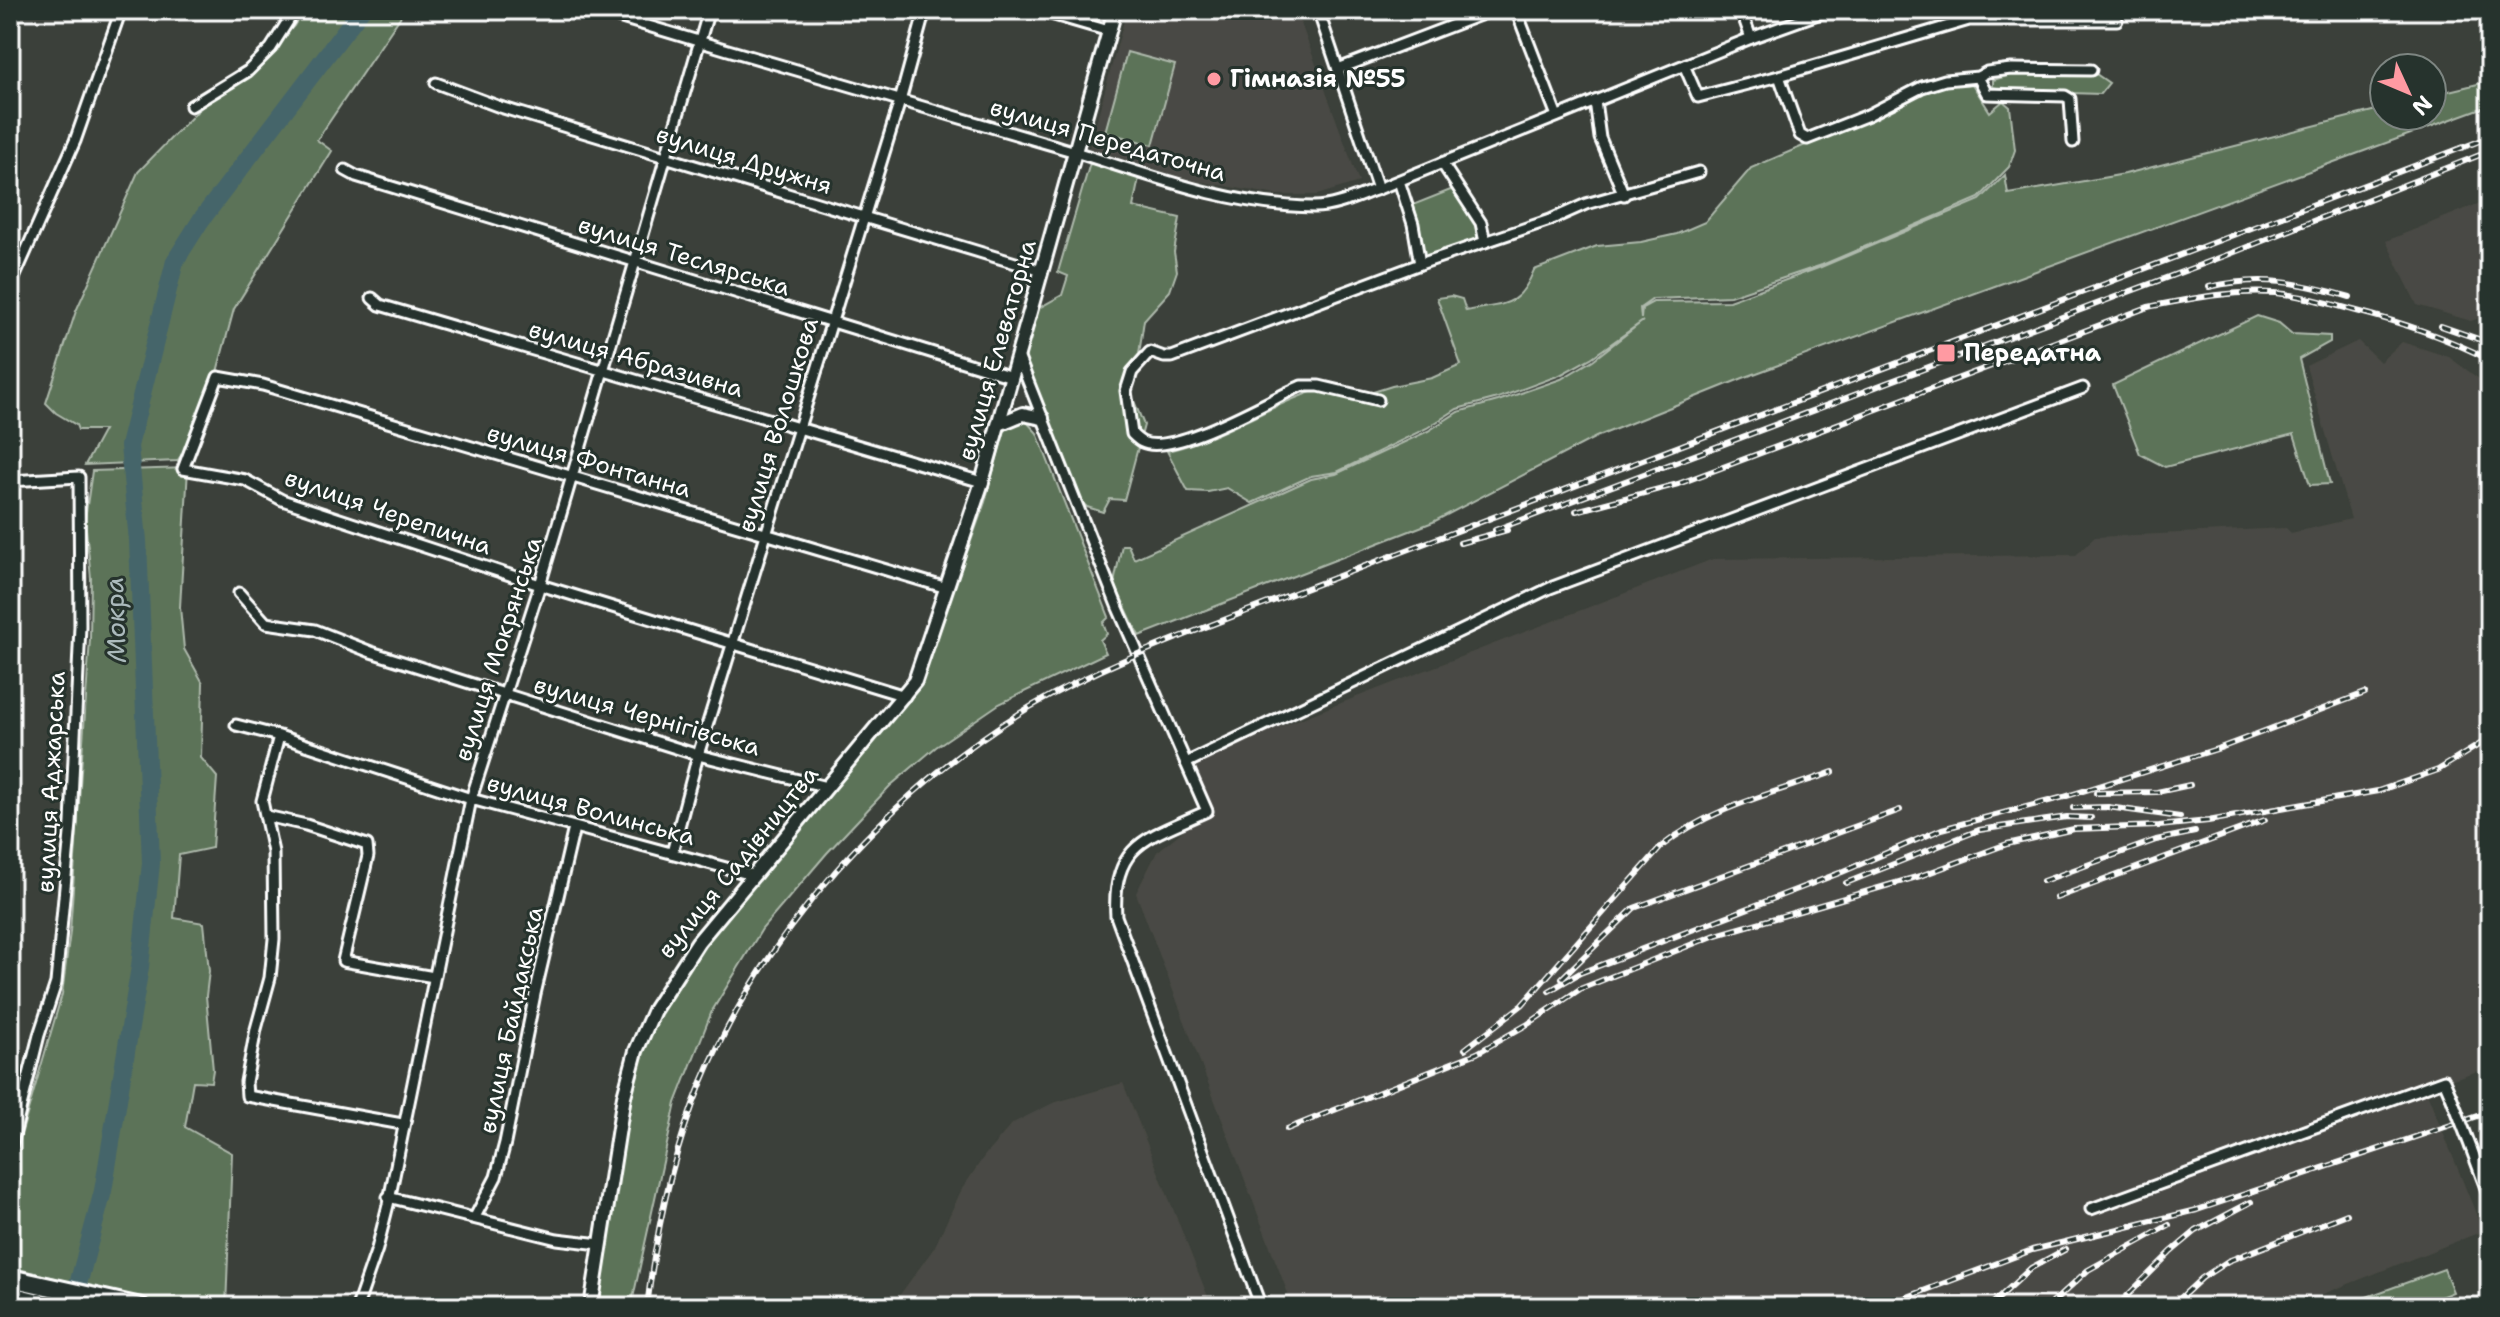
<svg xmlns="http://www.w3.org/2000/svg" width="2500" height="1317" font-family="'Shantell Sans',sans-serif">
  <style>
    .built { fill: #4a4a44 }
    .green { fill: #5c7358; stroke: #aeb9ac; stroke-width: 2 }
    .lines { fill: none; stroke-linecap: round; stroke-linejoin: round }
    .river { stroke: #45656b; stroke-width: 18 }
    .street-casing { stroke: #fff; stroke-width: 15 }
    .secondary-casing { stroke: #fff; stroke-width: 18 }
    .highway-casing { stroke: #fff; stroke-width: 22 }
    .street { stroke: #26332d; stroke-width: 9 }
    .secondary { stroke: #26332d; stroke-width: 12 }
    .highway { stroke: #26332d; stroke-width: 16 }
    .rail-casing { stroke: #fff; stroke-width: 6 }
    .rail { stroke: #26332d; stroke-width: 3; stroke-dasharray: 9; stroke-linecap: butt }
    .street-bridge-casing { stroke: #fff; stroke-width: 15; stroke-linecap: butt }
    .street-bridge { stroke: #26332d; stroke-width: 9 }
    .poi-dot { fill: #ff9aa2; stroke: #26332d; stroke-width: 3 }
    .labels { text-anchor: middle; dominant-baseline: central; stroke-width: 6; stroke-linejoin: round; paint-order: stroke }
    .poi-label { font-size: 24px; font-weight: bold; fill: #fff; stroke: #26332d; text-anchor: start }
    .street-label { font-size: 24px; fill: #fff; stroke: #26332d }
    .water-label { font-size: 26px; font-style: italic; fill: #abbabc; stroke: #26332d }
  </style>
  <rect width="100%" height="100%" fill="#3b403a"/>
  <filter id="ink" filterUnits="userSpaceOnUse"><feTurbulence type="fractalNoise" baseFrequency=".0125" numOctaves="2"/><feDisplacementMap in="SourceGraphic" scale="16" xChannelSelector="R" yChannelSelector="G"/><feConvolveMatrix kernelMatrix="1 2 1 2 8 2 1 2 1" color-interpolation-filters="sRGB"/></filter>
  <g filter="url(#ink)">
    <g class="built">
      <polygon points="1127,10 1296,10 1359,182 1317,195 1277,195 1190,180 1089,148"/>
      <polygon points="2490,199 2490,314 2471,321 2417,305 2386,241"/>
      <polygon points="2358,341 2380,362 2402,342 2449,357 2490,387 2490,1067 2425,1088 2483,1231 2290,1307 1293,1307 1136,893 1157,852 1207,811 1186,763 1713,559 2076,555 2095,537 2286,528 2291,533 2351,519 2306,366"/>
      <polygon points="1123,1083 1212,1307 891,1307 934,1248 962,1189 985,1155 1013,1123 1053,1103"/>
    </g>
    <g class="green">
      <polygon points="303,10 405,10 317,140 332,151 234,309 210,398 191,442 177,461 85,465 104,430 78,430 76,425 56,413 46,403 76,311 138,172 222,86 263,58 294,26"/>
      <polygon points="1127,52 1175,65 1153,145 1105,132"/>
      <polygon points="2014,74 2096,74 2109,83 2100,94 2008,91 1993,87 1993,80"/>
      <path d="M2490 81V105L1743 378 1596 437 1433 522 1139 636 1114 583 1122 545H1128L1134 559 1311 479 1336 474 1428 431 1458 412 1498 401 1561 379 1593 360 1643 321 1591 358 1560 375 1498 398 1457 409 1427 428 1337 472 1311 476 1252 503 1227 488 1208 492 1188 491 1167 451C1227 437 1276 400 1336 384L1348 391 1367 394 1392 386 1432 378 1461 365 1437 298 1451 296 1462 299 1466 311C1502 303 1518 310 1534 270L1597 246 1641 242 1677 234 1705 222 1751 168 1886 111 1919 93 1957 83 1972 84 1990 112 2003 101 2010 107 2015 150 2009 167 1979 198 1822 265 1730 296 1653 299 1640 308 1641 319 1642 308 1653 302 1729 301 1821 267 1980 200 2005 175 2008 194 2125 174 2384 108V116H2432V95Z"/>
      <polygon points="1090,163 1139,178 1133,207 1180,218 1174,252 1177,271 1170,291 1144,320 1139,354 1132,363 1124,387 1134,401 1144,425 1124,500 1110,499 1103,512 1087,507 1077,498 1023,358 1039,308 1062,295 1068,276 1058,272"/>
      <polygon points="1453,189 1478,229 1480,239 1429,259 1423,257 1410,206"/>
      <polygon points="2257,316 2279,323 2292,334 2330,336 2330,342 2299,359 2330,484 2310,485 2294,434 2165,467 2140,454 2113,385"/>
      <polygon points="1026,421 1037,433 1109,617 1103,623 1107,634 1100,640 1106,653 999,704 936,747 890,786 827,853 762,929 712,1011 676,1103 631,1307 597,1307 633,1082 659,1012 708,936 925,669 985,502 1004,432 1011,424"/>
      <polygon points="188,468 180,607 184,649 203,683 201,758 217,777 212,848 179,855 174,918 204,923 209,971 206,996 213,1070 211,1082 193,1081 185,1127 232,1153 226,1307 174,1307 10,1267 10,1173 62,994 70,932 90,639 91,578 85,519 92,471"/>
      <polygon points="2444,1269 2453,1292 2416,1307 2339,1307"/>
    </g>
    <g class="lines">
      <polyline class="river" points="72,1307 103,1191 140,967 151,863 138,541 129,446 175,261 201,220 361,10"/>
      <defs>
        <g id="street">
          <path d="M595 10C746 56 898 100 1049 144 1137 170 1222 206 1314 207 1336 207 1358 196 1378 189L1751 38 1829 10"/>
          <polyline points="1037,10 1109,31"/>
          <polyline points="1318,10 1378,189"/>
          <polyline points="1516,10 1557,116"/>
          <polyline points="1741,10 1751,38"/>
          <polyline points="1684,65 1698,97 1779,76 1969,20 2117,20"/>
          <polyline points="1338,69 1493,10"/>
          <polyline points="1779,76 1800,135 1807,139 1868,115 1922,87 1945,80 1978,77 1987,72 2011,69 2091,70"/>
          <polyline points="1978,77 1987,94 2065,96 2070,99 2073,142"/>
          <polyline points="436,83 500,107 1042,271"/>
          <polyline points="1595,101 1600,138 1624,195"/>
          <polyline points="191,106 248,71 271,48 295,10"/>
          <polyline points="1442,163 1481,223 1485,242"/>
          <polyline points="345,170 356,176 1012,377"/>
          <polyline points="1399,181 1413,224 1420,264"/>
          <polyline points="10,287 75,141 121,10"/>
          <polyline points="372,298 380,305 982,482"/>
          <path d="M1018 356 1118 608 1207 811C1151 837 1111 842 1116 916L1261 1307"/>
          <path d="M1378 400 1319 386H1301C1269 400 1173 457 1142 442 1138 440 1135 437 1132 434L1126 391 1132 372 1150 352 1164 357H1172L1420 264 1550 220 1586 204 1699 172"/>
          <polyline points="10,481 79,477 80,626 71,823 56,983 39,1035 10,1151"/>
          <polyline points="239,593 266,623 315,630 371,652 698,755 827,787"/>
          <polyline points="905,696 540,585 282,500 245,480 183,469 218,377 263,385 947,588"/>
          <polyline points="236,725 279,736 471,799 752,875"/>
          <polyline points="279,736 262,801 273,852 274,939 270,978 256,1029 246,1082 247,1096 402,1124"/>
          <polyline points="1186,763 1550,588 2083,388"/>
          <polyline points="266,816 306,825 367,845 368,856 343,961 434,977"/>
          <polyline points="672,853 698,755 900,101 925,10"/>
          <polyline points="2471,1148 2490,1199"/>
          <polyline points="388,1197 557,1239 600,1244"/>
          <polyline points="2091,1209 2444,1080 2451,1096"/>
          <polyline points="475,1217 496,1177 505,1143 535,994 574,828"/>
          <polyline points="357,1307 377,1249 388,1205 471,799 540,585 709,10"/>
        </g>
        <g id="secondary">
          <polyline points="999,424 1023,414 1042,418"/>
          <polyline points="591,1307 624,1096 636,1051 654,1010 698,942 915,681 982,482 1115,10"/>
        </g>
        <g id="highway">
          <polyline points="10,1278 141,1307"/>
          <polyline points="10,1295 59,1307"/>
        </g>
      </defs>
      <use href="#street" class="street-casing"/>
      <use href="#secondary" class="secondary-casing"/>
      <use href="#highway" class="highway-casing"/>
      <use href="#street" class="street"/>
      <use href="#secondary" class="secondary"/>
      <use href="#highway" class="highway"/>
      <defs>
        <g id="rail">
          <path d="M2209 287C2261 275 2299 282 2350 297"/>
          <polyline points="2441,326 2490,343"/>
          <path d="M1576 511 1678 484 2148 307C2189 299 2233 290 2275 293 2301 295 2328 303 2353 310 2403 323 2443 336 2490 360"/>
          <polyline points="1495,530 2227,255 2490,151"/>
          <polyline points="1460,543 1507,530"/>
          <polyline points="2096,793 2157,792 2190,785"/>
          <polyline points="2073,808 2108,807 2180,817"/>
          <polyline points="2043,881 2156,840 2195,832"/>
          <polyline points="1846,883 1979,830 2067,817 2091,818"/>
          <polyline points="2056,898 2265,820"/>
          <polyline points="1562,978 1634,908 1900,810"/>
          <polyline points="1549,991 1580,973 1842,872 1942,829 2064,797 2220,748 2365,693"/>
          <path d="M1465 1049 1522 1005 1662 846C1711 807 1775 793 1833 772"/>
          <polyline points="1287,1129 1477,1053 1528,1024 1580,989 1713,936 1920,876 2007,844 2074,829 2159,826 2208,821 2378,791 2438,770 2490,738"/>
          <path d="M647 1307C656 1232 672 1154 701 1084 765 931 888 793 1030 707 1105 663 1188 634 1268 603L2490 137"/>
          <polyline points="1881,1307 2032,1250 2197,1210 2490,1112"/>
          <polyline points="1989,1307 2031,1268 2066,1249"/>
          <polyline points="2048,1307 2088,1270 2169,1225"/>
          <polyline points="2116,1307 2171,1252 2196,1231 2251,1202"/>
          <polyline points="2171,1307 2202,1278 2228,1261 2347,1214"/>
        </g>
      </defs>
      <use href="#rail" class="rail-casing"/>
      <use href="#rail" class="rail"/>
      <defs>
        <polyline id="street-bridge" points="2451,1096 2471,1148"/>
      </defs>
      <use href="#street-bridge" class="street-bridge-casing"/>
      <use href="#street-bridge" class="street-bridge"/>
    </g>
  </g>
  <g class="poi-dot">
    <circle cx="1214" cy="79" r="8"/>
    <rect x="1936" y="343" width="20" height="20" rx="4"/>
  </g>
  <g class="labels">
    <g class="poi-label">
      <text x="1230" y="79">Гімназія №55</text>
      <text x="1964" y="353">Передатна</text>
    </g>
    <g class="street-label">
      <text transform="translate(1108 140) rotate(16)">вулиця Передаточна</text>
      <text transform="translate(744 160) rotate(17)">вулиця Дружня</text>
      <text transform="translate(684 256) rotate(17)">вулиця Теслярська</text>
      <text transform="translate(997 350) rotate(-74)">вулиця Елеваторна</text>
      <text transform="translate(636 359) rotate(16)">вулиця Абразивна</text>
      <text transform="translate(778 425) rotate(-73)">вулиця Волошкова</text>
      <text transform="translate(589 461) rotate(16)">вулиця Фонтанна</text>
      <text transform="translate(388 512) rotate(19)">вулиця Черепична</text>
      <text transform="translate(498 649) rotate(-72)">вулиця Мокрянська</text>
      <text transform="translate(647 716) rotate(16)">вулиця Чернігівська</text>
      <text transform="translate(51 782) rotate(-87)">вулиця Аджарська</text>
      <text transform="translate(591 810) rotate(15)">вулиця Волинська</text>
      <text transform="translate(738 862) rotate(-51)">вулиця Садівництва</text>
      <text transform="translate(511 1020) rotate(-78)">вулиця Байдакська</text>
    </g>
    <g class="water-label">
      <text transform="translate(115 620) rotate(-92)">Мокра</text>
    </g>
  </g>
  <rect width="2500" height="1317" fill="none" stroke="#26332d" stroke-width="40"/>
  <rect x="20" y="20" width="2460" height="1277" fill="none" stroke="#fff" stroke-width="3" filter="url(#ink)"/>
  <g transform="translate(2408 92) rotate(134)"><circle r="38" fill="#26332d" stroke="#7d8581" stroke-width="2"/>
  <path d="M0-6L14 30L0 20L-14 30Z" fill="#ff9aa2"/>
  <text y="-12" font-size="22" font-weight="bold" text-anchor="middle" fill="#ffffff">N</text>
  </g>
</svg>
